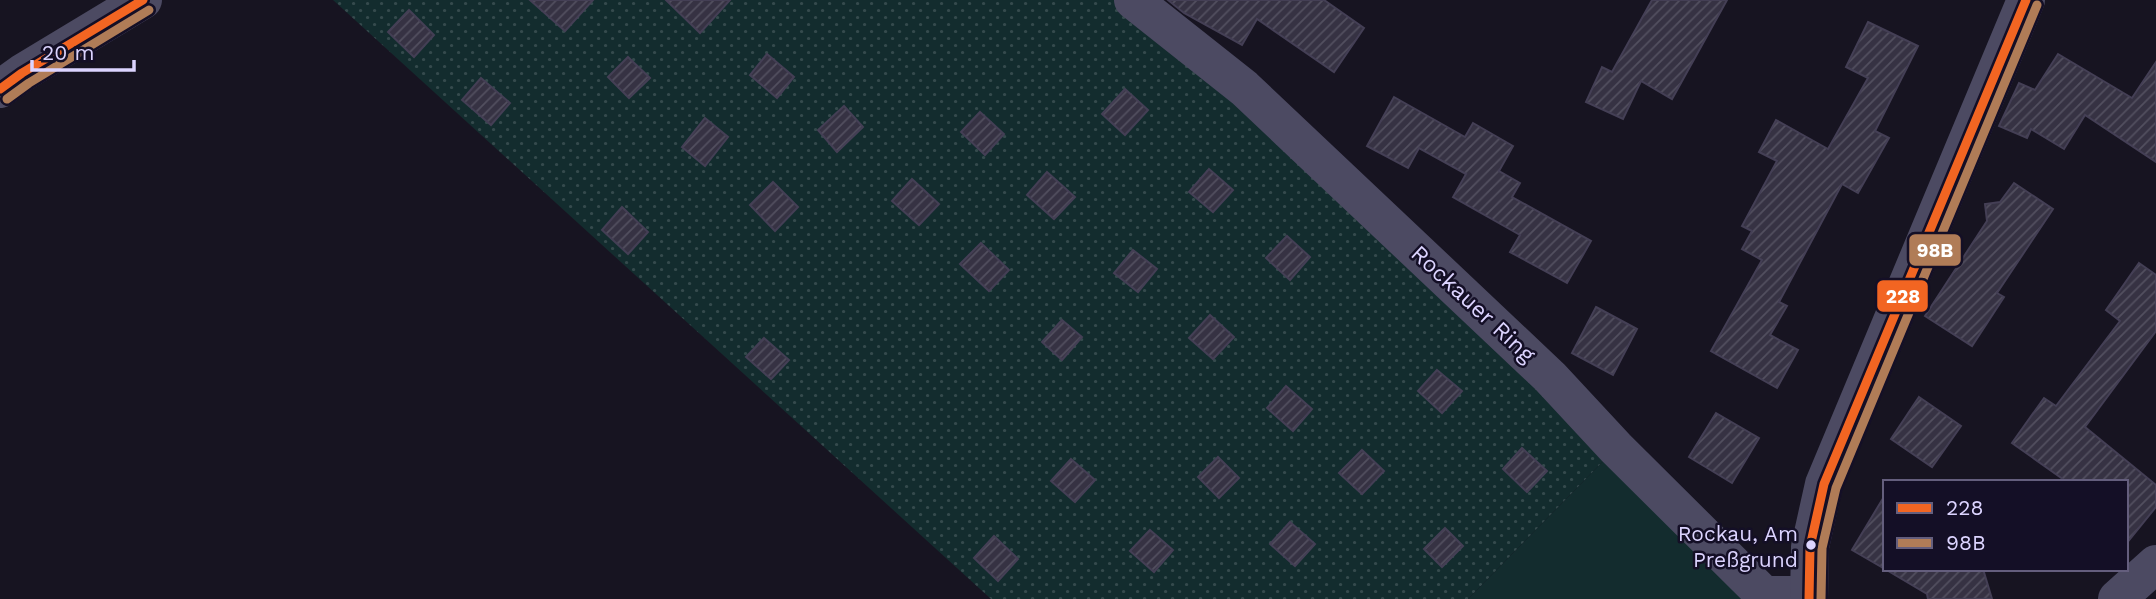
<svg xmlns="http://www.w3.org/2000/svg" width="2156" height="599" font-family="'Work Sans',sans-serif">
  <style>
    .grass { fill: #132c2e }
    .garden { fill: url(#garden-dots) }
    .building { fill: url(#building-hatch); stroke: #443f55; stroke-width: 2 }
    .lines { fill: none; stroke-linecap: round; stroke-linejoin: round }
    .minor { stroke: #4c4a62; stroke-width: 38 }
    .bus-1-casing { stroke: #140f26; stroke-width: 14 }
    .bus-2-casing { stroke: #140f26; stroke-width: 14 }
    .bus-1 { stroke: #f26522; stroke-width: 9 }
    .bus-2 { stroke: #b07c57; stroke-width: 9 }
    .bus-dot { fill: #dcd4ff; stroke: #140f26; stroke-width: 2.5 }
    .labels { text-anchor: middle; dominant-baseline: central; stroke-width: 5; stroke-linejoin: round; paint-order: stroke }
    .bus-label { font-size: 21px; fill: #dcd4ff; stroke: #140f26; text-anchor: end }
    .street-label { font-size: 23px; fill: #dcd4ff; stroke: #140f26 }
    .line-badge { stroke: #140f26; stroke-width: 2.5 }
    .badge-label { font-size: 19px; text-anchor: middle; font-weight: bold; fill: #fff }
  </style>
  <defs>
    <pattern id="garden-dots" width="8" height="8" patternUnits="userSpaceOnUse" patternTransform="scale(1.75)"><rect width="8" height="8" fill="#132c2e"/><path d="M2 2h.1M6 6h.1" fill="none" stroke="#354a4d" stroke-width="1.8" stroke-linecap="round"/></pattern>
    <pattern id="building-hatch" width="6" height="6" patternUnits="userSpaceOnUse" patternTransform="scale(1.75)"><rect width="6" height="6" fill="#363243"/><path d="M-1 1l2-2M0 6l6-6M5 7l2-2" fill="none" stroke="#524f5f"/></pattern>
  </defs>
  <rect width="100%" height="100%" fill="#171421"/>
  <polygon class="grass" points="1616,448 1745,599 1468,599"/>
  <polygon class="garden" points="333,0 1132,0 1616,448 1468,599 991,599"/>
  <g class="building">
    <polygon points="530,0 593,0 565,31"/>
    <polygon points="666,0 730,0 700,33"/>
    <polygon points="1168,0 1324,0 1364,28 1334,72 1257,19 1242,45 1184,13"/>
    <polygon points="1652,0 1727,0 1672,99 1641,81 1623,119 1586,102 1602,67 1612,72"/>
    <polygon points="409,10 434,35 414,57 388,32"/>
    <polygon points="1868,22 1918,46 1875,131 1889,138 1858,193 1842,184 1779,302 1787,306 1770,335 1798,350 1777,388 1711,351 1762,260 1742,249 1752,231 1742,226 1777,161 1759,152 1776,120 1828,149 1868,78 1846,67"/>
    <polygon points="767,54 794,77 777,98 750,75"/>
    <polygon points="2058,54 2132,98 2156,62 2156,162 2085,115 2064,149 2031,129 2027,138 1999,126 2019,83 2035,90"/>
    <polygon points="628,57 650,78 629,98 608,77"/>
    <polygon points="481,78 510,103 491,125 462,100"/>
    <polygon points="1125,89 1148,110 1125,135 1102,114"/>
    <polygon points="1394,97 1465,137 1473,123 1513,146 1499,171 1520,183 1512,197 1591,241 1567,283 1510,252 1520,235 1453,197 1466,174 1419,148 1408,168 1367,146"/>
    <polygon points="844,106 863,127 837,152 818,130"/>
    <polygon points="980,112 1004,134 985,155 961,132"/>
    <polygon points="705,118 728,137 705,166 682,147"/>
    <polygon points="1209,169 1233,190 1213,212 1189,192"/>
    <polygon points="1047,172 1075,197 1054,219 1027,195"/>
    <polygon points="912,179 939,204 919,225 892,201"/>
    <polygon points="773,182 798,207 775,231 750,205"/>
    <polygon points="2014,183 2053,209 1997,293 2004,297 1972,346 1925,316 1987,221 1985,204 2000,202"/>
    <polygon points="622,207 648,232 628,254 602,230"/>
    <polygon points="1287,236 1310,257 1290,280 1266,258"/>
    <polygon points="981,243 1009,270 989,291 960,264"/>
    <polygon points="1133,250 1157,269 1138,292 1114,273"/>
    <polygon points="2139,263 2156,275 2156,331 2085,427 2156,485 2156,507 2126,544 2126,482 2067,482 2012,443 2044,398 2056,406 2120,321 2106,310"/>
    <polygon points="1596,307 1637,329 1613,375 1572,353"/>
    <polygon points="1210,315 1234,337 1213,359 1189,338"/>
    <polygon points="1062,320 1082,337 1062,360 1042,342"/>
    <polygon points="764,338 789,360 771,379 746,357"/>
    <polygon points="1437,370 1462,391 1442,413 1418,391"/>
    <polygon points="1286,386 1312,409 1293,431 1267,408"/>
    <polygon points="1919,397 1961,426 1932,467 1891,439"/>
    <polygon points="1716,413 1759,438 1732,483 1689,457"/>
    <polygon points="1522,448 1547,471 1527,492 1503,469"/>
    <polygon points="1362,450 1384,471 1362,494 1339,473"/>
    <polygon points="1218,457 1239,478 1219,498 1198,477"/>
    <polygon points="1071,459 1095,480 1075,502 1051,481"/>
    <polygon points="1885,495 1885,569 1852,550"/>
    <polygon points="1290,522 1315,544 1295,566 1270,544"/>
    <polygon points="1445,528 1463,546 1442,567 1424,549"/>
    <polygon points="1150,530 1173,550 1154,572 1130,551"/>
    <polygon points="994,536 1018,559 998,581 974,558"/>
    <polygon points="1885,569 1983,569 1992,599 1928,599 1927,594"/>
  </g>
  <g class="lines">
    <g class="minor">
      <polyline points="1133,0 1244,88 1550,377 1616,448 1764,595 1809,595"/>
      <polyline points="0,89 22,73 143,0"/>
      <polyline points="1809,599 1810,547 1824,484 2026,0"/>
      <polyline points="2117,599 2156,564"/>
    </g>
    <defs>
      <g id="bus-1">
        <polyline points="0,89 22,73 143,0"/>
        <polyline points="1809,599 1810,547 1824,484 2026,0"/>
      </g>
      <g id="bus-2">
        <polyline points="7,99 29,83 149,10"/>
        <polyline points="1821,599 1822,548 1836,488 2037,5"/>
      </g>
    </defs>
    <use href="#bus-1" class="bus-1-casing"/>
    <use href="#bus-2" class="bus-2-casing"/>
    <use href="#bus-1" class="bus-1"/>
    <use href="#bus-2" class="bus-2"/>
  </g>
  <circle class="bus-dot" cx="1811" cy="545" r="6"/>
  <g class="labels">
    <g class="bus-label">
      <text x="1798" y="533">Rockau, Am<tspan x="1798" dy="26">Preßgrund</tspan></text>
    </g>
    <g class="street-label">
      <text transform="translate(1473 304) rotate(43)">Rockauer Ring</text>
    </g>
  </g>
  <g class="line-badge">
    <rect x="1908" y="233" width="54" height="34" rx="7" fill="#b07c57"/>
    <rect x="1876" y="279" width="53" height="34" rx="7" fill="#f26522"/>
  </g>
  <g class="badge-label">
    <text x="1935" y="257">98B</text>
    <text x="1903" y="303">228</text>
  </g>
  <rect x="1883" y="480" width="245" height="91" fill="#140f26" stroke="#645e7d" stroke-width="2"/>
  <rect x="1897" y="503" width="35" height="10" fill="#f26522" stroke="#645e7d" stroke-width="2"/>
  <text x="1946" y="515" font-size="21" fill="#dcd4ff">228</text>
  <rect x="1897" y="538" width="35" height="10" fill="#b07c57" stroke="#645e7d" stroke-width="2"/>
  <text x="1946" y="550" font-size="21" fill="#dcd4ff">98B</text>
  <path d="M32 60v10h102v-10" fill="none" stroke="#dcd4ff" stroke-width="3.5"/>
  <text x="42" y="60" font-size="21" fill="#dcd4ff" stroke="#140f26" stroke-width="5" paint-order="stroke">20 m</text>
</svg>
